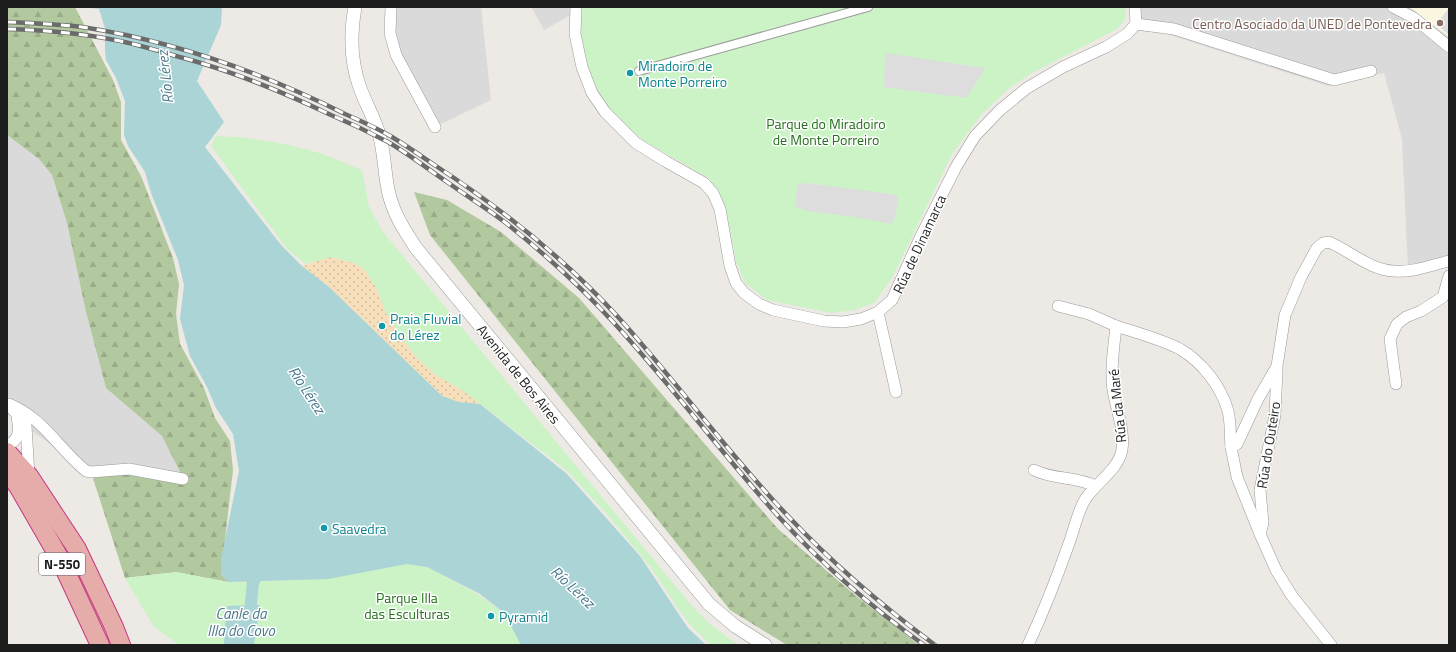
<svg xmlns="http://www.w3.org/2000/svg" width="1456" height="652" font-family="'Titillium Web',sans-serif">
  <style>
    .residential { fill: #dbdadb }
    .education { fill: #fbf6e0 }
    .forest { fill: url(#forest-firs) }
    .sand { fill: url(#sand-dots) }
    .park { fill: #cbf3c6 }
    .parking { fill: #ddd }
    .water { fill: #aad4d6 }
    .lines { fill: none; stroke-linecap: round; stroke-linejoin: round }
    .canal { stroke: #aad4d6; stroke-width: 12 }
    .pedestrian-casing { stroke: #9a9a9a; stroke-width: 10 }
    .minor-casing { stroke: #9a9a9a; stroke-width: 12 }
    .tertiary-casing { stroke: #9a9a9a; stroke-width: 14 }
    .trunk-casing { stroke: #c43882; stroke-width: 20 }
    .pedestrian { stroke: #fff; stroke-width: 8 }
    .minor { stroke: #fff; stroke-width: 11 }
    .tertiary { stroke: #fff; stroke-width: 13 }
    .trunk { stroke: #e6acaa; stroke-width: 18 }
    .rail-casing { stroke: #6b6b6b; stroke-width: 4.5 }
    .rail { stroke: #fff; stroke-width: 3; stroke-dasharray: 9; stroke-linecap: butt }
    .education-dot { fill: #8d6e63; stroke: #fff; stroke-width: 1.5 }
    .culture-dot { fill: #0f9aa8; stroke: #fff; stroke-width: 1.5 }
    .labels { text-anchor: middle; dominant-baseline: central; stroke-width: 3; stroke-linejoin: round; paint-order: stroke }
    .shield { fill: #fff; stroke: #616161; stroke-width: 1 }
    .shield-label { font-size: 13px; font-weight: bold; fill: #1d1d1d }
    .education-label { font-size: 14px; fill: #785e54; stroke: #fff; text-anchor: end }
    .culture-label { font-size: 14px; fill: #0d838f; stroke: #fff; text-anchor: start }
    .park-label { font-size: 14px; fill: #216f18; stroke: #fff }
    .street-label { font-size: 14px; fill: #1d1d1d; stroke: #fff }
    .water-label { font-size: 15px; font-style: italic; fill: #4b788c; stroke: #fff }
  </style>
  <defs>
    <pattern id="forest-firs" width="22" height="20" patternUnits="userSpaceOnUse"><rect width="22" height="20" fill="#b2c89e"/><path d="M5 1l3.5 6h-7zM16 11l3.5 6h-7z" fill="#99ab88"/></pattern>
    <pattern id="sand-dots" width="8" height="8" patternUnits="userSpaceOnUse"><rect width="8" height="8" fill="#f6dfba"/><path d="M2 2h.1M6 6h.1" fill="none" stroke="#d2bf9f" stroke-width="1.8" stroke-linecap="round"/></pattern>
  </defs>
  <rect width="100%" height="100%" fill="#ede9e4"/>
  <g class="residential">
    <polygon points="392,7 481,7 491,100 435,127 390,33"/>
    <polygon points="525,7 577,7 576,12 544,30 532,8"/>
    <polygon points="1135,7 1449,7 1449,261 1408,270 1402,139 1384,73 1328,86 1136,24"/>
    <polygon points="7,135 39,159 52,175 67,223 86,312 106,388 162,436 183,479 91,472 7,414"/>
  </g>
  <polygon class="education" points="1406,7 1449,7 1449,37 1412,9"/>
  <g class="forest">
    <polygon points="7,7 75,7 113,80 121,102 121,140 141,176 173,258 179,284 176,314 180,344 204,388 215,418 230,441 233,470 221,574 228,582 176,572 125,578 91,472 183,478 162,436 106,388 86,312 67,223 52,175 39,159 7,135"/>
    <polygon points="414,192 447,200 501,232 579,298 778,529 855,595 919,645 787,645 730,610 430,235"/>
  </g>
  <polygon class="sand" points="331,257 354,263 364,269 377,289 386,313 403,340 436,375 462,390 480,404 459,402 442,396 329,287 302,266 326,258"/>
  <g class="park">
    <polygon points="579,7 1126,7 1125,20 1117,29 1030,74 1008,89 981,115 952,154 892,278 874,303 854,310 831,313 767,300 745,283 736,261 730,228 722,198 709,178 644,141 617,117 597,92 588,69 581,38"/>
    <path d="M216 136C251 137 286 143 319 153 334 158 348 165 362 170L369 207 383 232 692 606 711 625 738 645H711L693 628 681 613 652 569 606 513 566 470 462 390 436 375 418 359 403 340 386 313 377 289 364 269 354 263 331 257 306 264 287 249 211 146Z"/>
    <polygon points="407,564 427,567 476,593 504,613 521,645 179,645 154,627 125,578 176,572 228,582 275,581 336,577"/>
  </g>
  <g class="parking">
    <polygon points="1449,8 1449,35 1436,24"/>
    <polygon points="885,53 937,61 985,68 967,98 884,87"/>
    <polygon points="806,183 898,195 896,215 892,224 855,217 807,211 795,206 798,184"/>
  </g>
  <g class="water">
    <polygon points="84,7 222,7 221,25 197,81 224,122 205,147 281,245 302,266 329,287 442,396 459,402 480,404 567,474 640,556 688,628 706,645 521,645 504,613 480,594 427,567 407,564 328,579 228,582 221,574 221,559 239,471 233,434 216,408 207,387 190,356 180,319 184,285 178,260 151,193 145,172 128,146 124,135 125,101 116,78 106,60 105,49 105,28 99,9"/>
    <polygon points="260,605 254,645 225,645 224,642 227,606"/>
  </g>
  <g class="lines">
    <polyline class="canal" points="247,645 253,582 261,569"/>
    <defs>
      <polyline id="pedestrian" points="639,71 868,7"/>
      <g id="minor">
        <polyline points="391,7 390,33 396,55 435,127"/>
        <polyline points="576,7 575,34 582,67 592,93 605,112 636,143 665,161 704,183 713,193 720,209 730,266 736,283 744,293 759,304 773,310 824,321 843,322 861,319 878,312 892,300 920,238 956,167 975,136 1000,110 1027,88 1063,67 1106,47 1127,34 1136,24 1135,7"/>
        <polyline points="1393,7 1414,18 1449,47"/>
        <polyline points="1136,24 1174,29 1334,80 1371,71"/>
        <polyline points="1058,306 1089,314 1116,326"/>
        <polyline points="878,312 896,392"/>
        <polyline points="1277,369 1275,415 1260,490 1263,523 1260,534 1276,570 1292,596 1331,645"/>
        <polyline points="1396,384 1390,339 1397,324 1406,317 1421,311 1443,297 1449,276"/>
        <path d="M9 404C42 417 59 449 86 471L91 472 129 469 183 479"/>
        <polyline points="13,410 25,422 26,426 29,476"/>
        <path d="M7 445C20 441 20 429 17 418"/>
        <path d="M1034 470C1053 480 1076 476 1095 486"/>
        <path d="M1260 534 1237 477 1231 447 1237 444 1258 399 1277 366 1285 315 1301 277 1317 248 1323 243 1329 242C1350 251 1370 270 1394 271 1412 273 1432 265 1449 261"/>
        <path d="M1028 645C1043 613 1056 580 1068 546 1074 531 1077 512 1086 498 1097 482 1118 470 1122 450 1125 430 1116 409 1113 390 1110 369 1114 347 1116 326 1137 333 1160 339 1180 349 1202 362 1221 386 1228 411 1231 422 1230 436 1231 447"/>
      </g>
      <path id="tertiary" d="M355 7C350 34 351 63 360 88 366 104 374 118 379 134 385 153 384 174 389 194 394 215 405 231 416 248L709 604 735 626 765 645"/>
      <g id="trunk">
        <polyline points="7,452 29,476 77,549 114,627 121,645"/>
        <polyline points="7,472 18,486 60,559 100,645"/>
      </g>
    </defs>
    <use href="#pedestrian" class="pedestrian-casing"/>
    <use href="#minor" class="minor-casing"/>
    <use href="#tertiary" class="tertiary-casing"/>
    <use href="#trunk" class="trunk-casing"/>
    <use href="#pedestrian" class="pedestrian"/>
    <use href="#minor" class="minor"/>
    <use href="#tertiary" class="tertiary"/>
    <use href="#trunk" class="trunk"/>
    <defs>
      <g id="rail">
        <path d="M7 22C32 23 57 24 82 27 174 41 263 73 345 114 361 121 377 128 392 137 407 146 421 156 436 166 502 209 564 258 618 317 676 381 727 452 787 515 833 564 881 605 935 645"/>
        <path d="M7 29C43 30 79 33 115 40 136 44 156 50 176 56 230 70 281 91 331 115 350 123 369 132 388 142 409 154 429 170 450 184 468 197 488 209 506 223 545 254 582 288 615 324 672 386 722 454 778 516 822 564 871 607 924 645"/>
      </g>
    </defs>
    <use href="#rail" class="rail-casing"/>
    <use href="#rail" class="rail"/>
  </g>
  <circle class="education-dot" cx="1440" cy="23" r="4"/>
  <g class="culture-dot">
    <circle cx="630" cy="73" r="4"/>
    <circle cx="382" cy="326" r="4"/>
    <circle cx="324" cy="528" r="4"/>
    <circle cx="491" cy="616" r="4"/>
  </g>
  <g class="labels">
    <rect class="shield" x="39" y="553" width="46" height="22" rx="3"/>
    <g class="shield-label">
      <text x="62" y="564">N-550</text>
    </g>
    <g class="education-label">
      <text x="1432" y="23">Centro Asociado da UNED de Pontevedra</text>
    </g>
    <g class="culture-label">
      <text x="638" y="65">Miradoiro de<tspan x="638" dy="16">Monte Porreiro</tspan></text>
      <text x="390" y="318">Praia Fluvial<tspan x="390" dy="16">do Lérez</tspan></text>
      <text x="332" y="528">Saavedra</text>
      <text x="499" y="616">Pyramid</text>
    </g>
    <g class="park-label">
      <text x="826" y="123">Parque do Miradoiro<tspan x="826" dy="16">de Monte Porreiro</tspan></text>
      <text x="407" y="597">Parque Illa<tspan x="407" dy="16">das Esculturas</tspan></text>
    </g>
    <g class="street-label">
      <text transform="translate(919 244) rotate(-65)">Rúa de Dinamarca</text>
      <text transform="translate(519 374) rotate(51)">Avenida de Bos Aires</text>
      <text transform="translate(1117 406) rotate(-96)">Rúa da Maré</text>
      <text transform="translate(1268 445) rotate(-81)">Rúa do Outeiro</text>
    </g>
    <g class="water-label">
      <text transform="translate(165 77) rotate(-96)">Río Lérez</text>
      <text transform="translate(307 390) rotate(57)">Río Lérez</text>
      <text transform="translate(573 587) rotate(43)">Río Lérez</text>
      <text x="241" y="613">Canle da<tspan x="241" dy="17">Illa do Covo</tspan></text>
    </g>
  </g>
  <rect width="1456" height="652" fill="none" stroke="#1d1d1d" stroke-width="16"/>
</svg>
